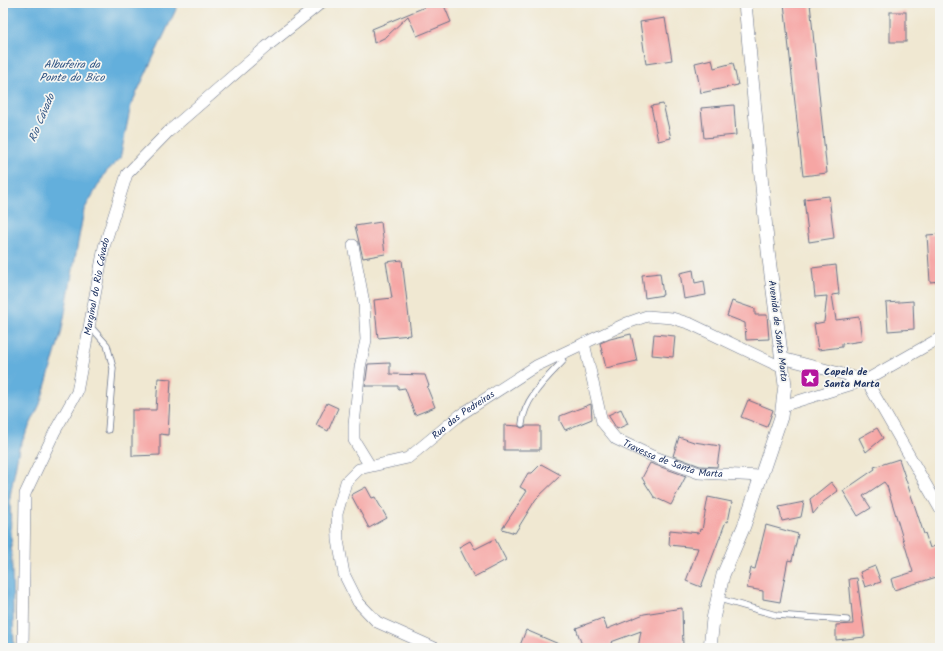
<svg xmlns="http://www.w3.org/2000/svg" width="943" height="651" font-family="Kalam,sans-serif">
  <style>
    .water { fill: #63afdc; stroke: #3f6f9d }
    .building { fill: #f6a6a4 }
    .lines { fill: none; stroke-linecap: round; stroke-linejoin: round }
    .service-casing { stroke: #667087; stroke-width: 7 }
    .minor-casing { stroke: #667087; stroke-width: 12 }
    .tertiary-casing { stroke: #667087; stroke-width: 14 }
    .service { stroke: #fff; stroke-width: 5.5 }
    .minor { stroke: #fff; stroke-width: 11 }
    .tertiary { stroke: #fff; stroke-width: 13 }
    .labels { text-anchor: middle; dominant-baseline: central; stroke-width: 3.5; stroke-linejoin: round; paint-order: stroke }
    .street-label { font-size: 10px; fill: #1b2f5e; stroke: #f6f6f2 }
    .poi-label { font-size: 10px; font-weight: bold; fill: #1b2f5e; stroke: #f6f6f2; text-anchor: start }
    .water-label { font-size: 11px; font-style: italic; fill: #315584; stroke: #f6f6f2 }
  </style>
  <rect width="100%" height="100%" fill="#f6f6f2"/>
  <filter id="ink" filterUnits="userSpaceOnUse"><feTurbulence type="fractalNoise" baseFrequency=".025" numOctaves="2"/><feDisplacementMap in="SourceGraphic" scale="8" xChannelSelector="R" yChannelSelector="G"/><feConvolveMatrix kernelMatrix="1 2 1 2 8 2 1 2 1" color-interpolation-filters="sRGB"/></filter>
  <filter id="wash" filterUnits="userSpaceOnUse"><feTurbulence type="fractalNoise" baseFrequency=".012" numOctaves="4" result="noise"/><feDisplacementMap in="SourceGraphic" scale="16" xChannelSelector="R" yChannelSelector="G"/><feGaussianBlur stdDeviation="0.9" result="paint"/><feColorMatrix in="noise" values="0 0 0 0 0 0 0 0 0 0 0 0 0 0 0 0 0 1.4 0 .05"/><feComposite in="paint" operator="in"/></filter>
  <g filter="url(#wash)">
    <rect width="100%" height="100%" fill="#f0e8d2"/>
    <polygon class="water" points="3,3 179,3 131,105 120,159 106,172 84,210 61,334 40,404 19,448 10,496 14,648 3,648"/>
    <g id="blocks">
      <g class="building">
        <polygon points="423,3 443,3 451,22 417,36 408,16 386,37 374,43 372,29 425,7"/>
        <polygon points="784,3 810,3 827,173 803,176"/>
        <rect x="890" y="12" width="16" height="30"/>
        <polygon points="665,18 672,60 646,64 640,22"/>
        <polygon points="712,59 714,68 733,63 738,85 701,93 695,63"/>
        <polygon points="663,104 671,138 658,141 651,106"/>
        <polygon points="734,105 736,135 704,138 701,108"/>
        <polygon points="829,196 834,238 809,242 804,199"/>
        <polygon points="381,222 385,254 363,258 355,226"/>
        <polygon points="940,234 940,281 930,282 927,235"/>
        <polygon points="402,260 411,335 378,338 374,300 392,298 386,262"/>
        <polygon points="836,265 839,294 832,295 836,320 859,317 862,341 842,344 842,347 818,350 814,324 824,322 827,296 815,297 812,268"/>
        <polygon points="693,270 695,283 704,281 706,295 684,299 680,273"/>
        <polygon points="660,273 663,295 645,298 642,275"/>
        <polygon points="732,301 755,309 755,315 767,315 769,339 746,340 745,323 727,316"/>
        <polygon points="913,301 914,329 888,331 886,303"/>
        <polygon points="631,334 637,361 606,368 600,343 610,339"/>
        <polygon points="654,334 675,336 673,357 652,355"/>
        <polygon points="390,363 390,374 425,375 429,386 427,387 435,407 415,415 405,388 398,389 398,386 365,386 368,364"/>
        <polygon points="158,378 171,379 168,435 160,434 160,455 132,456 132,410 156,410"/>
        <polygon points="748,400 773,410 767,427 741,417"/>
        <polygon points="327,403 338,408 328,431 316,425"/>
        <polygon points="591,404 592,419 565,430 560,421 560,416"/>
        <polygon points="621,409 628,424 617,429 608,415"/>
        <polygon points="504,425 518,426 522,428 526,426 540,426 540,450 504,450"/>
        <polygon points="877,428 883,438 866,452 859,438"/>
        <polygon points="679,437 694,442 720,446 717,467 700,466 673,456"/>
        <polygon points="899,459 924,534 925,533 930,548 940,544 940,576 894,590 891,579 913,572 887,486 884,482 863,496 871,508 858,516 843,491 875,469 874,467"/>
        <polygon points="650,463 686,476 671,505 654,497 642,478"/>
        <polygon points="541,464 561,475 536,499 515,533 502,529 527,491 520,487 528,473 532,473"/>
        <polygon points="831,482 838,491 823,502 813,514 810,499"/>
        <polygon points="366,487 372,498 375,497 387,518 369,528 351,495"/>
        <polygon points="708,497 732,502 728,522 726,521 701,587 686,581 698,548 669,545 670,530 699,533 700,529 702,530"/>
        <polygon points="804,502 801,517 782,521 779,507"/>
        <polygon points="766,525 798,534 792,561 788,560 780,602 763,599 763,591 747,588 751,568 755,569"/>
        <polygon points="495,539 506,560 474,577 459,547 470,541 475,549"/>
        <polygon points="875,566 881,582 865,587 860,572"/>
        <polygon points="857,578 865,637 836,640 836,625 853,624 849,579"/>
        <polygon points="682,608 683,648 638,648 641,631 611,642 613,648 583,648 576,628 603,618 607,629 644,614"/>
        <polygon points="526,630 568,648 519,648"/>
      </g>
    </g>
  </g>
  <g filter="url(#ink)">
    <use href="#blocks" fill-opacity="0" stroke="#667087" stroke-width="1"/>
    <g class="lines">
      <defs>
        <g id="service">
          <polyline points="90,326 107,345 113,368 108,430"/>
          <path d="M522 424C524 399 546 379 563 361L559 355"/>
          <polyline points="718,597 723,600 776,615 847,620"/>
        </g>
        <g id="minor">
          <polyline points="353,245 364,303 366,340 360,367 354,425 354,440 370,466"/>
          <polyline points="940,338 866,380 940,509"/>
          <path id="s1" d="M584 343 602 422 616 439 652 456 699 473 761 476"/>
          <polyline points="782,358 866,380 782,406"/>
          <path id="s2" d="M23 648 25 494 55 431 77 392 104 247 127 174 168 132 266 47 321 3"/>
          <path id="s3" d="M435 648 377 622 358 602 344 574 338 540 337 514 346 482 359 469 408 458 460 415 536 366 627 323 647 316 672 318 691 324 783 368"/>
        </g>
        <polyline id="tertiary" points="710,648 713,619 723,575 744,526 781,417 785,385 768,251 745,3"/>
      </defs>
      <use href="#service" class="service-casing"/>
      <use href="#minor" class="minor-casing"/>
      <use href="#tertiary" class="tertiary-casing"/>
      <use href="#service" class="service"/>
      <use href="#minor" class="minor"/>
      <use href="#tertiary" class="tertiary"/>
    </g>
  </g>
  <defs>
    <symbol id="sight-square" viewBox="-11 -11 22 22"><rect x="-9" y="-9" width="18" height="18" rx="4" fill="#b5179e" stroke="#f6f6f2"/><path d="M0-6L1.8-2.2L6-1.7L2.9 1.2L3.7 5.4L0 3.3L-3.7 5.4L-2.9 1.2L-6-1.7L-1.8-2.2Z" fill="#fff"/></symbol>
  </defs>
  <g fill-rule="evenodd">
    <use href="#sight-square" x="799" y="367" width="22" height="22"/>
  </g>
  <g class="labels">
    <g class="street-label">
      <text stroke="none"><textPath href="#s2" startOffset="376">Marginal do Rio Cávado</textPath></text>
      <text transform="translate(778 331) rotate(83)">Avenida de Santa Marta</text>
      <text stroke="none"><textPath href="#s3" startOffset="355">Rua das Pedreiras</textPath></text>
      <text stroke="none"><textPath href="#s1" startOffset="164">Travessa de Santa Marta</textPath></text>
    </g>
    <g class="poi-label">
      <text x="824" y="372">Capela de<tspan x="824" dy="12">Santa Marta</tspan></text>
    </g>
    <g class="water-label">
      <text x="72" y="65">Albufeira da<tspan x="72" dy="13">Ponte do Bico</tspan></text>
      <text transform="translate(42 118) rotate(-67)">Rio Cávado</text>
    </g>
  </g>
  <rect width="943" height="651" fill="none" stroke="#f6f6f2" stroke-width="16"/>
</svg>
